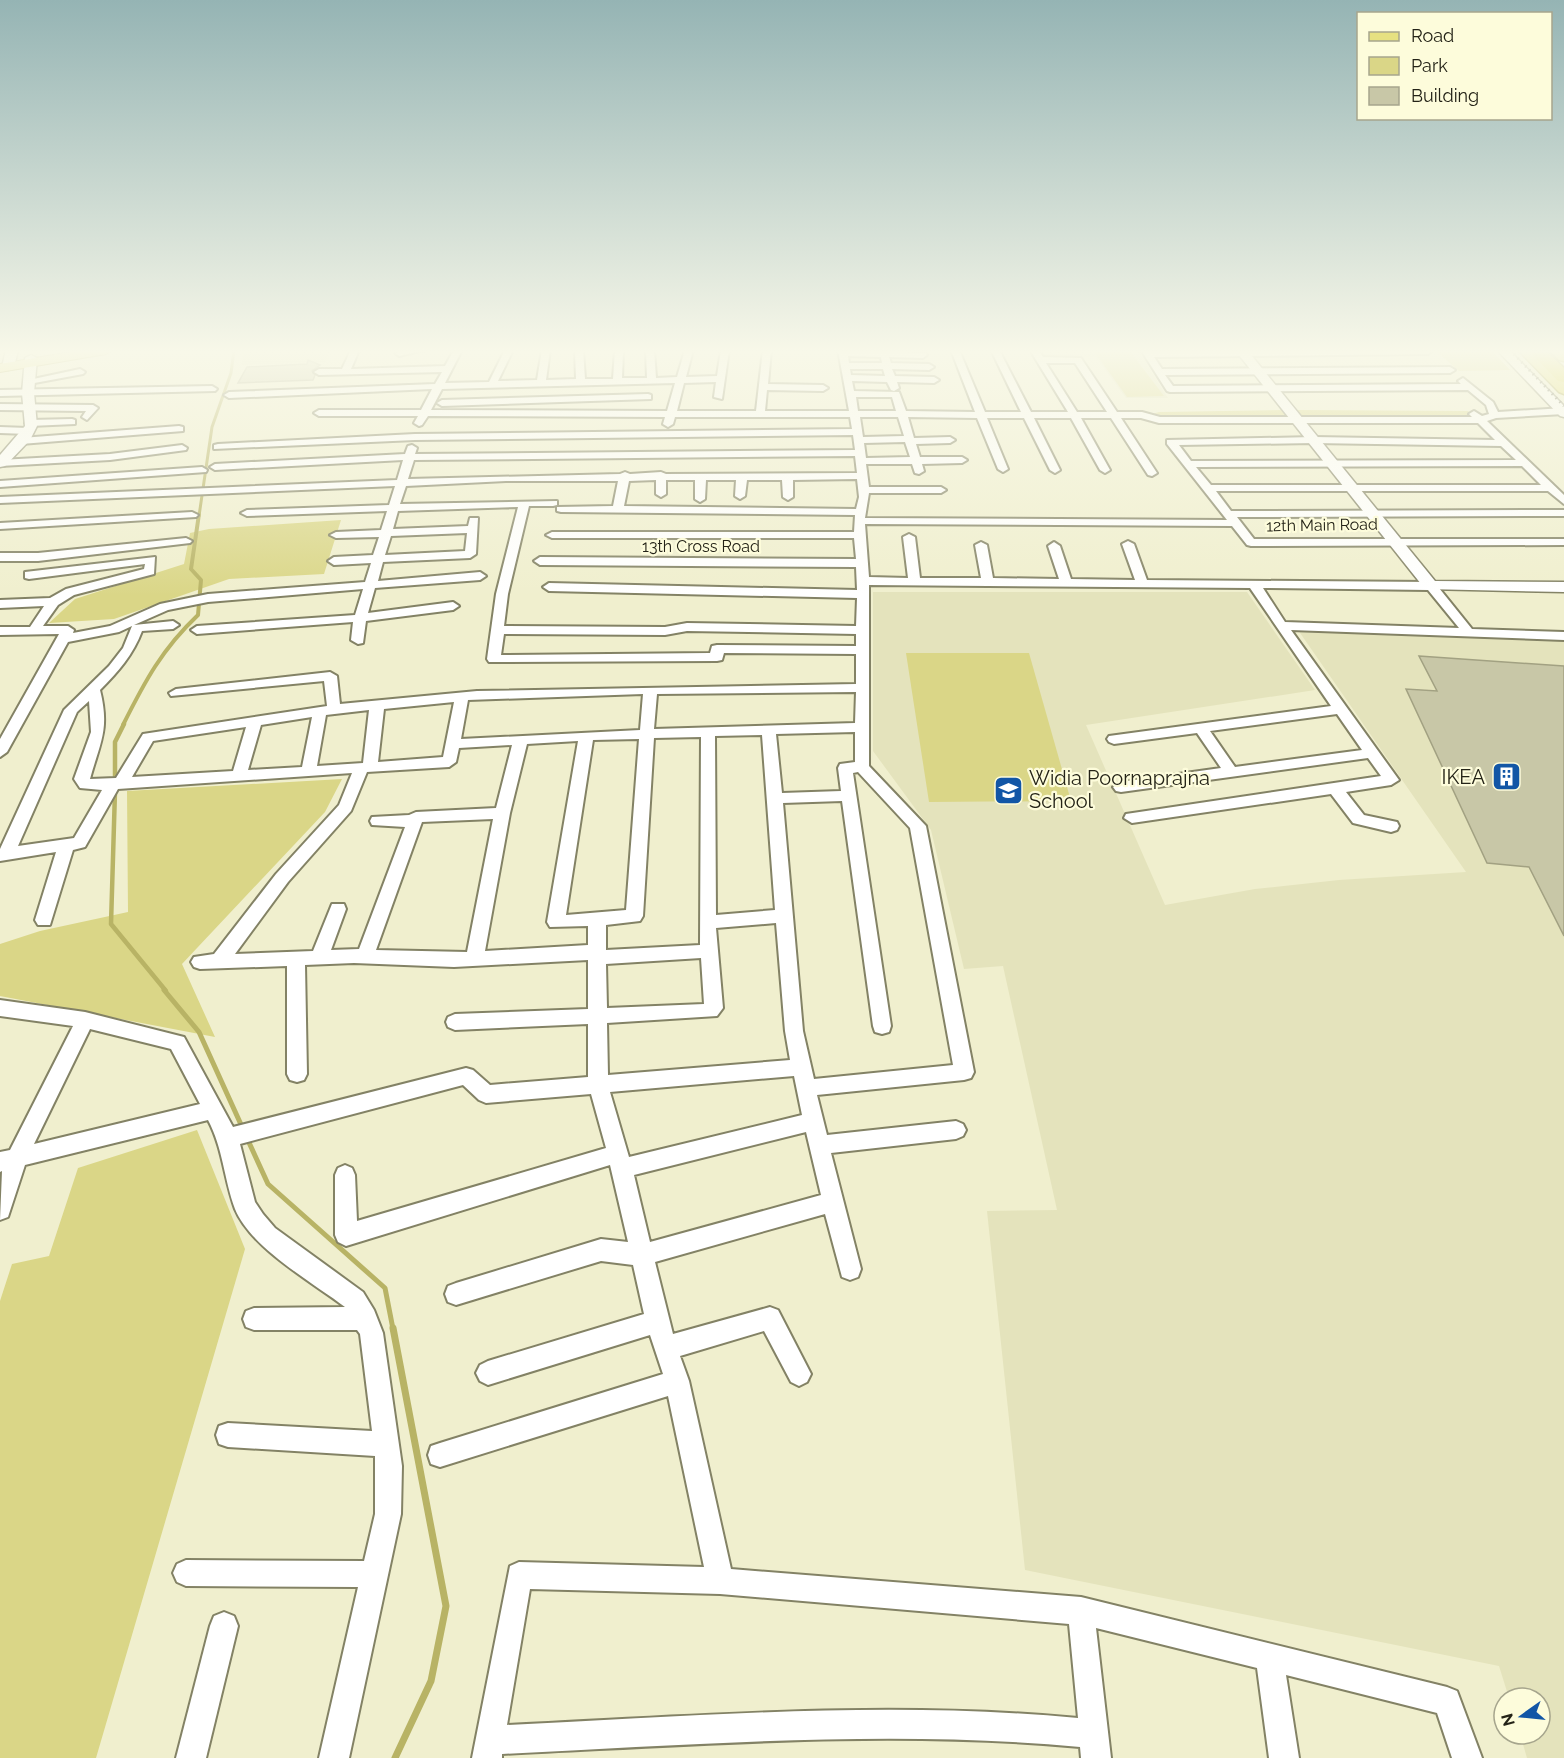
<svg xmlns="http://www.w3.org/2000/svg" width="1564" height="1758" font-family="Raleway,sans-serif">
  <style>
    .built { fill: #e4e3bc }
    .green { fill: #dad687 }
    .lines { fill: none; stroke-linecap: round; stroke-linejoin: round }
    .stream-far4 { stroke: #b8b365; stroke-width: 3 }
    .stream-far3 { stroke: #b8b365; stroke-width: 4 }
    .stream-far2 { stroke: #b8b365; stroke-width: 4.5 }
    .stream-far1 { stroke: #b8b365; stroke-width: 5 }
    .stream { stroke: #b8b365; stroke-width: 7 }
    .building { fill: #c8c7a7; stroke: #a2a182; stroke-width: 1.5 }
    .minor-casing { stroke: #838265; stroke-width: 4 }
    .tertiary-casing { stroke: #838265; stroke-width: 3 }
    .primary-casing { stroke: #989225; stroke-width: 2 }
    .trunk-casing { stroke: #989225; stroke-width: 3 }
    .motorway-casing { stroke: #989225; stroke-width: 3 }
    .minor { fill: #fff; fill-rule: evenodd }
    .tertiary { fill: #fff; fill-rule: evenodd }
    .primary { fill: #e6e181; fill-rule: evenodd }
    .trunk { fill: #ded757; fill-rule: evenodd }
    .motorway { fill: #d6cd2d; fill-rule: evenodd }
    .rail { stroke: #595847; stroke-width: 3; stroke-dasharray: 1.5 4; stroke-linecap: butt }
    .labels { text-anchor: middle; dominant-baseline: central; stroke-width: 4.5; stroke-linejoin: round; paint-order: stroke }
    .far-street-label { font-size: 16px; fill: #242317; stroke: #fdfcdb }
    .poi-label { font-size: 20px; fill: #242317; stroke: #fdfcdb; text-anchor: end }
  </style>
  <rect width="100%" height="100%" fill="#f0efce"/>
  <g class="built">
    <polygon points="243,350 331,350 325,362 242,365"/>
    <polygon points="1039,350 1138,350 1168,398 1126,398 1096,357 1044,359"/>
    <polygon points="873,592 1247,592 1315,690 1086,725 1165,905 1255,889 1339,880 1466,872 1298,630 1564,639 1564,1758 1527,1758 1520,1734 1540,1734 1540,1698 1509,1698 1499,1666 1025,1570 987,1211 1057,1210 1003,966 964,969 931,830 873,751"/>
  </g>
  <g class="green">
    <polygon points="1093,350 1129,350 1164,396 1127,397"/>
    <polygon points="1435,350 1491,350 1510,370 1459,371"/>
    <polygon points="1284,410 1291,419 1162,418 1149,415 1159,412"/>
    <polygon points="1297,410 1468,411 1477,419 1304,419"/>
    <polygon points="341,520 324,574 229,579 114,619 49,623 75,599 184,564 190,533 209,529"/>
    <polygon points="906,653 1029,653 1071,801 929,802"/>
    <polygon points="342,779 325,812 182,964 215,1037 0,996 0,944 40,931 128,912 127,791"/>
    <polygon points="197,1130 245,1249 96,1758 0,1758 0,1301 12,1264 49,1256 78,1168"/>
  </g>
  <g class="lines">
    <polyline class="stream-far4" points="199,516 212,427 231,373 234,350"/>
    <path class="stream-far3" d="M123 725C145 681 162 649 198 615L201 580 191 569 199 514"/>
    <g class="stream-far2">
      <polyline points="115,782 115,742 124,724"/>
      <polyline points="115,791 111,924 166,991"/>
    </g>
    <g class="stream-far1">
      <polyline points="164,990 199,1032 243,1129"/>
      <polyline points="246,1136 268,1184 385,1288 393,1329"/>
    </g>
    <polyline class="stream" points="393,1328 446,1606 431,1681 395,1758"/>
  </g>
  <g class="building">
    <polygon points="308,360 320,365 312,371 315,375 313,380 238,383 247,367 307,364"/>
    <polygon points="1419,656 1564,666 1564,936 1529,867 1487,863 1406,689 1437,691"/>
  </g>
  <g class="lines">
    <defs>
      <g id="minor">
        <path d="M351 350H359L351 369 445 366 454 350H462L445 383 489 382 505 350H513L498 381 537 380 542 350H550L546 380 576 379 575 350H583L585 379H613L615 350H623L622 378H647L646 350H654L656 378 677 377 685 350H693L686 377 717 376 721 350H729L722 399 714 397 716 382 684 383 677 411H756L763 350H771L768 384 823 385 828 388 823 391 767 390 765 411H849L838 350H846L926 353 927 355 923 358 889 357 891 363 929 364 934 367 929 370 892 369 895 376 934 377 939 380 934 383 897 382 899 388 894 391 891 390 887 382 852 381 854 391 899 392 906 411 975 412 951 350H959L985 412H1021L991 350H999L1031 412H1068L1030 350H1038L1043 357 1081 358 1117 412H1142L1160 417H1472L1469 414 1474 411 1482 416 1489 414 1486 405 1468 390 1170 392 1167 391 1141 350H1432L1428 354 1154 357 1162 369 1450 367 1455 370 1450 373 1165 375 1173 386 1461 384 1458 381 1463 378 1493 402 1498 412 1564 408V414L1496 418 1487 421 1564 495V504L1548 491H1216L1231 511 1564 510V516L1237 517 1254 539H1564V545L1251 546 1247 545 1232 526 865 524 869 577 908 578 903 537 909 534 915 537 920 578H981L975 545 981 542 987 545 993 578 1059 579 1048 546 1054 542 1060 546 1071 579 1135 580 1122 544 1128 541 1134 544 1147 580 1431 582 1435 583 1472 629 1564 632V640L1291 630 1399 780 1391 785 1346 792 1364 815 1397 822 1399 826 1397 830 1391 832 1353 823 1331 794 1132 823 1124 818 1126 814 1381 776 1368 758 1121 792 1116 791 1113 787 1121 782 1221 768 1197 733 1114 744 1109 742 1107 739 1109 736 1331 706 1250 588 869 585V766L926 826 974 1072 971 1078 964 1080 817 1095 827 1135 956 1121 963 1124 966 1130 963 1136 956 1139 831 1153 861 1269 858 1277 850 1280 842 1277 825 1214 655 1262 673 1334 770 1307 778 1310 811 1374 807 1382 799 1386 791 1382 764 1331 680 1356 689 1381 731 1569 1081 1597 1447 1687 1457 1691 1482 1758H1452L1437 1713 1286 1675 1299 1758H1269L1257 1668 1096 1628 1111 1758H1081L1080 1747C889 1729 694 1745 502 1754V1758H472L510 1566 519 1562 704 1567 668 1396 440 1467 431 1464 428 1455 431 1446 440 1443 663 1374 650 1335 488 1385 480 1381 476 1373 480 1365 488 1361 644 1314 633 1265 601 1261 456 1305 448 1302 445 1294 448 1286 456 1283 601 1239 628 1242 610 1165 346 1246 338 1242 335 1235V1175L338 1168 345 1165 352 1168 355 1175 357 1221 606 1148 591 1094 486 1103 479 1100 463 1085 240 1144 255 1202 263 1214 275 1228 363 1292 374 1310 383 1333 402 1466 401 1514 349 1758H319L358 1587 186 1586 177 1582 173 1573 177 1564 186 1560 364 1561 375 1514V1456L228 1447 219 1444 216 1435 219 1426 228 1423 372 1431 360 1334 357 1330H254L246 1327 243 1319 246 1311 254 1308 345 1307C312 1282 251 1248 235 1209 224 1179 223 1148 208 1120L25 1165 8 1217 0 1220 2 1171 0 1172V1152L10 1150 73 1026 0 1016V1000L85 1012 184 1037 233 1127 466 1068 473 1070 490 1085 588 1077V1024L455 1030 448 1027 446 1022 448 1017 455 1014 588 1009V960L454 967 354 963 305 965 307 1074 304 1080 297 1082 290 1080 287 1074V966L200 969 194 967 191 962 194 957 214 954 276 874 339 805 352 773 118 789 85 847 73 850 50 925H38L35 920 56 852 0 861V849L64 710 109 666 123 648 132 626 119 632 68 642 7 752 0 757V739L59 634 0 635V627H30L44 606 0 608V600L50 598 66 589 144 569 145 564 29 579 25 578V572L155 557 154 574 74 595 58 605 43 626H68L74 630 73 633 110 626 160 604 208 594 365 582 371 563 334 565 328 561 334 557 373 555 379 537 336 538 330 535 336 532 381 530 387 511 247 516 241 513 247 510 389 505 395 486 0 503V497L397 480 403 460 215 470 210 467 215 464 405 454 408 446 412 445 417 448 415 454 855 450 853 435 415 440 214 449V445L218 444 415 434 852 429 850 417H675L673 424 668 427 663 424 665 417 428 416 422 425 419 426 414 423 418 416H319L314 413 319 410H421L432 389 229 398 224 395 229 392 435 384 442 372 319 375 314 372 319 369H342ZM848 356 881 357 882 363H849ZM1046 363H1075L1107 412H1077ZM850 369H883L885 376 851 375ZM675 383 667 411 431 410 442 389ZM856 397H892L896 411H858ZM860 417H898L904 436 863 437ZM908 417 977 418 998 469 1003 472 1008 469 987 418H1024L1050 470 1055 473 1060 470 1034 418H1071L1100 470 1105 473 1110 470 1081 418H1111L1148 475 1152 476 1157 473 1121 418H1141L1159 423H1478L1495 440 1314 437 1167 440V444L1227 520 865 518 869 493H941L946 490 941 487H869L866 464H912L915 473 919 474 924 471 922 464 962 463 967 460 962 457H920L916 444 950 443 955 440 950 437 914 438ZM905 442 910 457 866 458 864 443ZM1314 443 1501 446 1516 460 1191 461 1179 445ZM855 456 857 473 666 474 661 472 630 474 625 472 620 474 408 479 414 460ZM1522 466 1541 485H1211L1196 467ZM857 479 859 497 856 509 624 506 629 481 656 480V494L661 497 666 494V480H695V499L700 502 705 499 706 480H736L735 496 740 499 745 496 747 480H782L783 497 788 500 793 497V480ZM506 481H618L613 506 557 507V511L561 512 855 515 854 532H552L546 535 552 538H854L856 559 540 557 534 561 540 565 856 567 857 590 549 583 543 587 549 591 857 598 856 626 687 623 665 627 504 626 508 594 529 506H553L557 505V501L400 504 406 486ZM518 507 496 594 487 659 489 662 717 661 722 660 724 653 856 654V684L477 691 340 704 337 676 330 672 176 689 169 693 171 696 324 681 327 706 143 734 116 778 90 779C100 742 110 730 100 690 118 672 133 655 142 631L173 629 179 625 173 621 134 625 168 610 208 602 363 589 355 615 197 626 191 630 197 634 353 622 351 640 358 644 363 643 366 621 453 610 459 606 453 602 368 613 375 588 480 580 486 576 480 572 378 581 383 562 470 558 476 554 478 518H470L468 526 393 529 398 511ZM467 533 465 551 385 555 391 536ZM1263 588 1428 590 1459 628 1285 622ZM687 631 856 634V646L717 645 712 646 710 653 501 655 504 634 665 635ZM856 692 855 723 654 729 657 694ZM643 694 640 730 461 739 468 700ZM89 701 91 732 74 779 80 788 102 790 74 838 18 846 77 712ZM454 702 443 757 378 762 384 709ZM369 710 363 763 317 766 326 715ZM1337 714 1362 750 1235 767 1210 731ZM312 717 302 767 248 770 261 725ZM246 727 233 771 132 777 153 741ZM855 732V762L840 764 838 768 841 791 782 793 776 734ZM762 735 775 910 716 915 715 736ZM701 737 700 945 606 950V925L640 921 643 916 654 738ZM639 739 626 910 566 915 593 740ZM578 741 547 922 550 927 588 926V945L485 951 510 813 527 744ZM512 745 496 808 416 812 409 815 372 817 370 821 372 825 405 827 359 949 331 950 346 909 344 904H332L330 909 313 951 235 954 288 882 351 811 367 772 449 767 456 762 459 748ZM858 772 910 828 953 1065 814 1079 803 1031 783 803 842 801 873 1026 875 1032 882 1034 889 1032 891 1026 853 773ZM493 819 467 952 376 950 422 822ZM776 923 785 1031 790 1060 608 1075 607 1023 717 1016 723 1008 716 928ZM701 958 704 1004 607 1008 606 964ZM90 1029 171 1049 200 1104 34 1144ZM794 1076 802 1115 629 1157 610 1092ZM806 1132 821 1195 650 1242 634 1175ZM530 1589 720 1594 1069 1624 1078 1718C888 1700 697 1716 507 1725Z"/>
        <polygon points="403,350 425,350 399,356 395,353"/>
        <polygon points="80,369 85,372 83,374 29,384 24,381"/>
        <polygon points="212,386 217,389 215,391 0,396 0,390"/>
        <polygon points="648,394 651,395 651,399 442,406 437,403 442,400"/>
        <polygon points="0,404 93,405 98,408 87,420 82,417 86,411 0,410"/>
        <polygon points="72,419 75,420 75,424 30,426 25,423 30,420"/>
        <polygon points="179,426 183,427 183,431 21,444 16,441 21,438"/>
        <polygon points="0,427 28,428 33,431 28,434 0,433"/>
        <polygon points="182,445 187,448 186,450 110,460 0,466 0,460 110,454"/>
        <polygon points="202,467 207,470 206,472 0,487 0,481"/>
        <polygon points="192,512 198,515 196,517 0,529 0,523"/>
        <polygon points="186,538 192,541 190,543 38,561 0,561 0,553 38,553"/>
        <polygon points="224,1612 234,1616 238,1626 206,1758 176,1758 210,1626 214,1616"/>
      </g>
      <g id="tertiary">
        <polygon points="6,350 18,350 14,367 8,370 2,367"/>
        <polygon points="1235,350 1247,350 1435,581 1564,582 1564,592 1425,589"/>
        <polygon points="1497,350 1509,350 1564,406 1564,417 1560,416"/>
        <polygon points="31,355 37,358 34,393 37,426 30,440 5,466 0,467 0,455 25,426 22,393 25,358"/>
      </g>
      <polygon id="primary" points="83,350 113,350 106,354 0,372 0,364"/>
      <g id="trunk">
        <polygon points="1518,350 1533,350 1564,380 1564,394 1559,392"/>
        <polygon points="1549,350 1564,350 1564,361 1559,360"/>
      </g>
      <polygon id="motorway" points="1528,350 1545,350 1564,368 1564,382 1558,381"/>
    </defs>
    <use href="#minor" class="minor-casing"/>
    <use href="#tertiary" class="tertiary-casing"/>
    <use href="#primary" class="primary-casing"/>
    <use href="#trunk" class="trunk-casing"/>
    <use href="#motorway" class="motorway-casing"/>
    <use href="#minor" class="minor"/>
    <use href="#tertiary" class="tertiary"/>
    <use href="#primary" class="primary"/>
    <use href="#trunk" class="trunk"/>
    <use href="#motorway" class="motorway"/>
    <polyline class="rail" points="1510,350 1564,406"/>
  </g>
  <linearGradient id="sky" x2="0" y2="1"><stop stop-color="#95b4b4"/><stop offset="0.59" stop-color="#f8f8e9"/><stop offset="1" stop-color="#f8f8e9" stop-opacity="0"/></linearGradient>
  <rect width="1564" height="596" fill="url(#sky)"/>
  <defs>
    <symbol id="building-square" viewBox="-11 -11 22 22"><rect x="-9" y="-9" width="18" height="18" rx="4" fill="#1256a6" stroke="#fdfcdb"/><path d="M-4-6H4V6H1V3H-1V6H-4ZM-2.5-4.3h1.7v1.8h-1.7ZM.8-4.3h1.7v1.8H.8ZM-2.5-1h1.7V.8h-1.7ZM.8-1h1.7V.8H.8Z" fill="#fff"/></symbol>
    <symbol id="school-square" viewBox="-11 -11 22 22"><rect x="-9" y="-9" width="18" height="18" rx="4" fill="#1256a6" stroke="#fdfcdb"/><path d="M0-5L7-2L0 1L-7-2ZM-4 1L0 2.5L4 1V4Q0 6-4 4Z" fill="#fff"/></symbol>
  </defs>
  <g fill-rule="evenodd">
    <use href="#building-square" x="1490" y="760" width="33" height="33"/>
    <use href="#school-square" x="992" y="774" width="33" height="33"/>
  </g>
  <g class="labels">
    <g class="far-street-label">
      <text transform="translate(1322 525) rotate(-1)">12th Main Road</text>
      <text x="701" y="546">13th Cross Road</text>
    </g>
    <g class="poi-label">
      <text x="1485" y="777">IKEA</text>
      <text x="1029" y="778" text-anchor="start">Widia Poornaprajna<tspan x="1029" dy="23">School</tspan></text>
    </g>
  </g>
  <rect x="1357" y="12" width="195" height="108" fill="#fdfcdb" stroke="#a6a58d" stroke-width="1.5"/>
  <rect x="1369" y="32" width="30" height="9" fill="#e6e181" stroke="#a6a58d" stroke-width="1.5"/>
  <text x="1411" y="42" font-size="18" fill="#242317">Road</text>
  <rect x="1369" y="57" width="30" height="18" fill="#dad687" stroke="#a6a58d" stroke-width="1.5"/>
  <text x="1411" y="72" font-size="18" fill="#242317">Park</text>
  <rect x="1369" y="87" width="30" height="18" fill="#c8c7a7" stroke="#a6a58d" stroke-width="1.5"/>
  <text x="1411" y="102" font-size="18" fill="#242317">Building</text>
  <g transform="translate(1522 1716) rotate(255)"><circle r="28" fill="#fdfcdb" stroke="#a6a58d" stroke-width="1.5"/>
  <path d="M0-4.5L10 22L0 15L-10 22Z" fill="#1256a6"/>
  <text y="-9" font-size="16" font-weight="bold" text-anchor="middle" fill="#242317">N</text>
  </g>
</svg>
